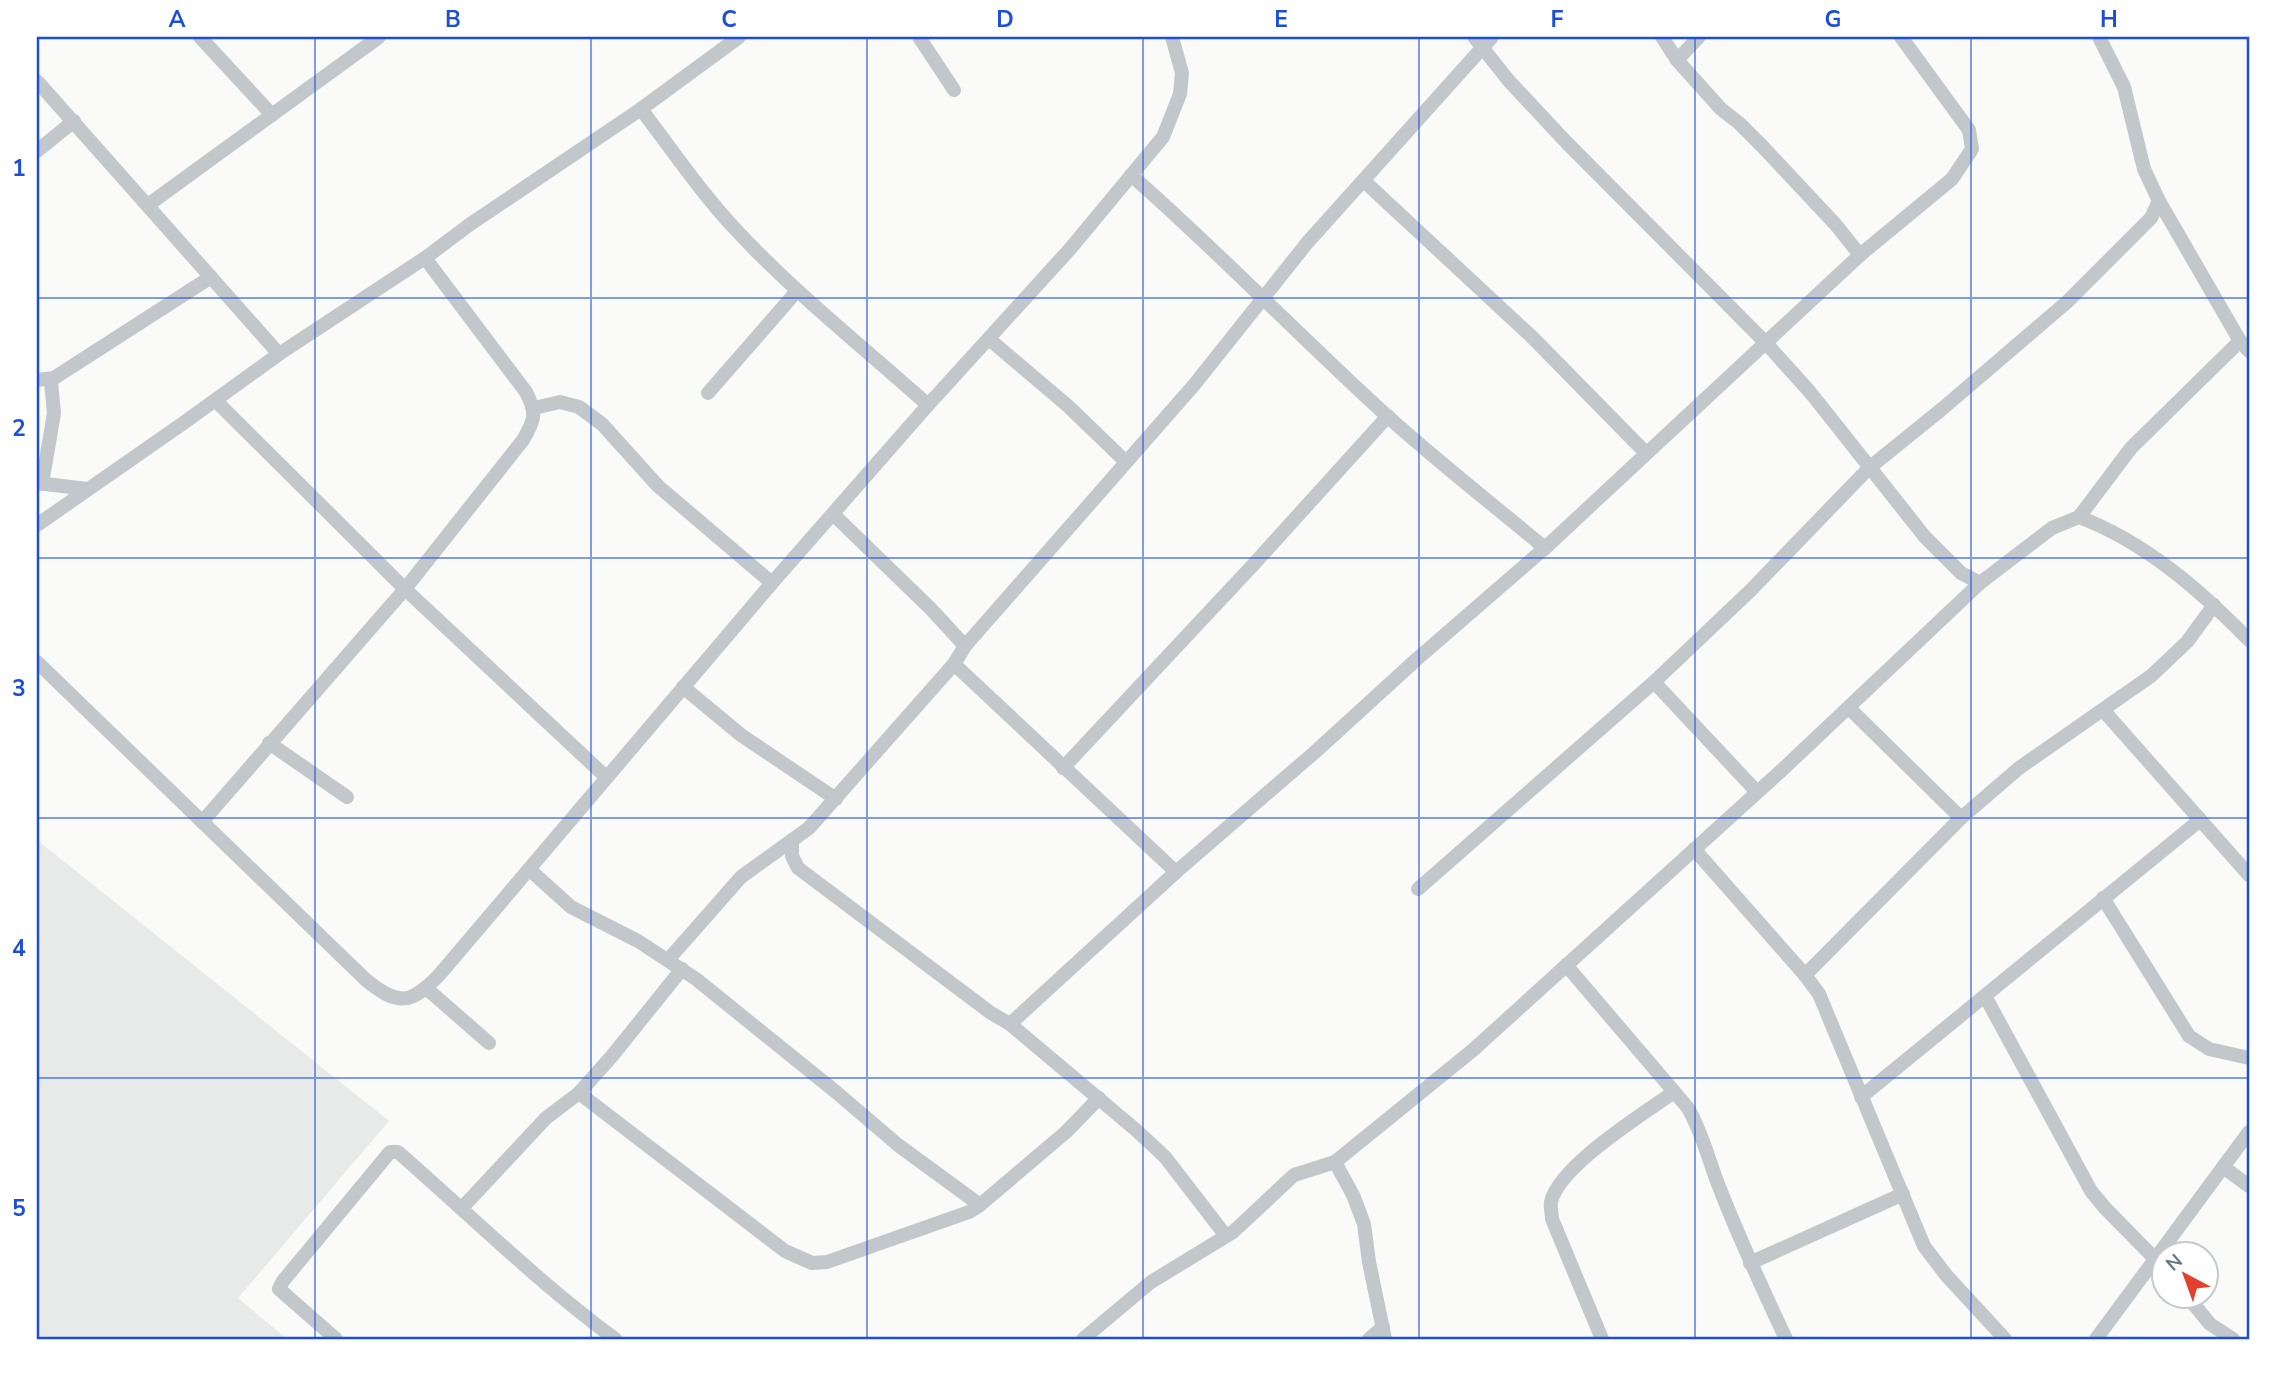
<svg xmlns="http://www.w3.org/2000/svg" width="2286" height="1376" font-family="'Nunito Sans',sans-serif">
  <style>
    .built { fill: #e8eae9 }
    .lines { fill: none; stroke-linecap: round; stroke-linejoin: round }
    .minor { stroke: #c1c7ca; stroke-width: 14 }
    .grid { fill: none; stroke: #1d4ed8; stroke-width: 2; stroke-opacity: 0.55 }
    .neatline { fill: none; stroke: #1d4ed8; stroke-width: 2.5 }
    .grid-label { font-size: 23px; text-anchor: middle; font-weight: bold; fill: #1d4ed8 }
  </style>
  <rect width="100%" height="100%" fill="#fafaf8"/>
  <polygon class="built" points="37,840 389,1121 238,1298 287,1339 37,1339"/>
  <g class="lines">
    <g class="minor">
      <polyline points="200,37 272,115"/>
      <polyline points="919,37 954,90"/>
      <polyline points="1474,37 1509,81 1567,143 1765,342 1810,392 1925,537 1961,573 1980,583"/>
      <polyline points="1662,37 1677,60 1721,109 1739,123 1762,146 1836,225 1860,255"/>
      <polyline points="1677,60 1699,37"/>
      <polyline points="37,81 279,354"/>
      <path d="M641 109C672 150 702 194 737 231 796 294 864 348 928 405"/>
      <polyline points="37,151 74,121"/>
      <path d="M1131 175C1219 252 1299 336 1386 415 1437 461 1492 504 1545 548"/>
      <polyline points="1364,181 1533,338 1645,452"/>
      <polyline points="2159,201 2240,341 2249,351"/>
      <polyline points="148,205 379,37"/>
      <polyline points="989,339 1068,406 1126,462"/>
      <polyline points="37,380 54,378 211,277"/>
      <polyline points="708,393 797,291"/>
      <polyline points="216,401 405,589 606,777"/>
      <polyline points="534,408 560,402 579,407 602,424 658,486 772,583"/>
      <polyline points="37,483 87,489"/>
      <polyline points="42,484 54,413 51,382 54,378"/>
      <polyline points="833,514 931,609 965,646"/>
      <polyline points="2079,517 2131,448 2240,341"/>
      <polyline points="37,525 182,424 279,354 425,258 469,225 641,109 739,37"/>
      <path d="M37 662 366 980C398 1006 411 1005 440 974L772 583 928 405 1070 249 1163 137 1180 94 1182 73 1172 37"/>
      <polyline points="954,664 1176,872"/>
      <polyline points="1654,682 1757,792"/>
      <polyline points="683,687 741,735 836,799"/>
      <polyline points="1849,708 1961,818"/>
      <polyline points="2103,710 2249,875"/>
      <polyline points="269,743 347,797"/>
      <polyline points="1063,768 1253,565 1388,416"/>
      <path d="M202 822 405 589 523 440C535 420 537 413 526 392L425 258"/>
      <polyline points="792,840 792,856 798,868 991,1013 1010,1024 1136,1130 1165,1157 1226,1236"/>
      <polyline points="1694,849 1805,975 1819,994 1924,1246 1946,1275 2005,1339"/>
      <polyline points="530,870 571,907 638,941 696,979 836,1092 898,1145 980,1205 1066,1132 1099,1098"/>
      <polyline points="1418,889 1654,682 1751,590 1869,468 1942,409 2067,302 2151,218 2159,201 2144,169 2124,87 2099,37"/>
      <polyline points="2103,898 2189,1036 2209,1049 2249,1058"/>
      <polyline points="668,960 741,877 809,828 954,664 965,646 1194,385 1307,243 1492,37"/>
      <path d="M1566 965 1688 1108C1703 1134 1709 1162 1720 1189 1740 1240 1763 1290 1786 1339"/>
      <polyline points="1805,975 1961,818 2019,768 2151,676 2187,642 2214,605"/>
      <polyline points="426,988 489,1043"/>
      <polyline points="1985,996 2091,1191 2105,1208 2164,1268"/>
      <polyline points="1010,1024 1176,872 1315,752 1417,659 1545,548 1860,255 1952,179 1972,149 1969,130 1901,37"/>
      <polyline points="579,1093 785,1251 812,1263 827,1262 969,1212 980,1205"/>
      <polyline points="1861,1097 2200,820"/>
      <polyline points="1335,1162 1353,1195 1364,1224 1369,1262 1385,1339"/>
      <polyline points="2223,1167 2249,1186"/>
      <polyline points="462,1208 546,1118 579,1093 612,1056 682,969"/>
      <polyline points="1750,1263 1903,1194"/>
      <polyline points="2187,1296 2210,1324 2233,1339"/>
      <path d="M336 1339 279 1289 283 1281 390 1152H398C470 1215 538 1282 615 1339"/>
      <path d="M1083 1339 1151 1282 1233 1232 1294 1175 1335 1162 1473 1050 1782 770 1980 583 2052 528 2079 517C2145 542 2200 590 2249 640"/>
      <polyline points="1369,1339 1383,1327"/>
      <path d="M1602 1339 1552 1219C1552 1214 1550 1207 1551 1202 1559 1166 1643 1114 1674 1092"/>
      <polyline points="2096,1339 2249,1132"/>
    </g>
  </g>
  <path class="grid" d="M315 37V1339M591 37V1339M867 37V1339M1143 37V1339M1419 37V1339M1695 37V1339M1971 37V1339M37 298H2249M37 558H2249M37 818H2249M37 1078H2249"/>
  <rect width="2286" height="1376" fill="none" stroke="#ffffff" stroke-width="77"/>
  <g transform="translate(2185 1275) rotate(319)"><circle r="33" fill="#ffffff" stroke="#c1cacd" stroke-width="2"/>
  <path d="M0-5L12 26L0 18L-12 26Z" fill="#e4402d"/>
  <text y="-10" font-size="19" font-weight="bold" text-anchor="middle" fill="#657a83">N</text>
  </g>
  <rect x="38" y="38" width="2210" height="1300" class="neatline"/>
  <g class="grid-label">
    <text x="177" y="27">A</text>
    <text x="453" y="27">B</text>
    <text x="729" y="27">C</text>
    <text x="1005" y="27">D</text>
    <text x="1281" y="27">E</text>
    <text x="1557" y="27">F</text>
    <text x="1833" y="27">G</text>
    <text x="2109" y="27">H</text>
    <text x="19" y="176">1</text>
    <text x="19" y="436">2</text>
    <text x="19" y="696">3</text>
    <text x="19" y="956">4</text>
    <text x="19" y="1216">5</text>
  </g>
</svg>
